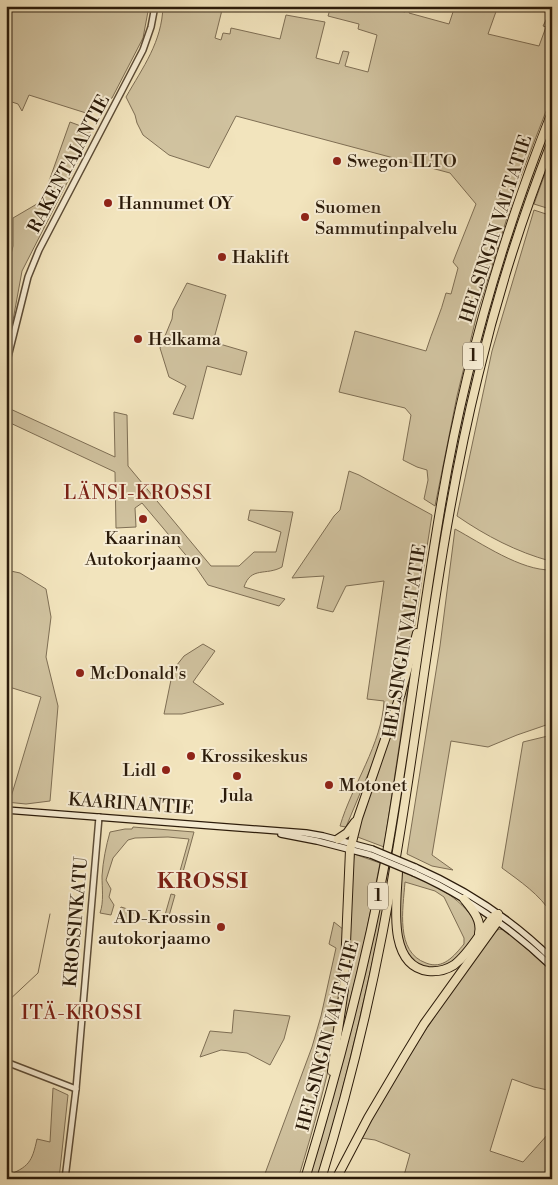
<svg xmlns="http://www.w3.org/2000/svg" width="558" height="1185" font-family="'Libre Bodoni',serif">
  <style>
    .green { fill: #d0c29f; stroke: #7e6e54; fill-rule: evenodd }
    .lines { fill: none; stroke-linecap: round; stroke-linejoin: round }
    .stream { stroke: #7a6b51; stroke-width: 1 }
    .tertiary-casing { stroke: #5d4d37; stroke-width: 8 }
    .secondary-casing { stroke: #2b1b0a; stroke-width: 8 }
    .motorway-casing { stroke: #2b1b0a; stroke-width: 10 }
    .tertiary { stroke: #f7edd4; stroke-width: 5 }
    .secondary { stroke: #f7edd4; stroke-width: 5.5 }
    .motorway { stroke: #f2e4bd; stroke-width: 8 }
    .secondary-bridge-casing { stroke: #2b1b0a; stroke-width: 8; stroke-linecap: butt }
    .secondary-bridge { stroke: #f7edd4; stroke-width: 5.5 }
    .poi-dot { fill: #8f2418; stroke: #f7edd4; stroke-width: 2 }
    .labels { text-anchor: middle; dominant-baseline: central; stroke-width: 4; stroke-linejoin: round; paint-order: stroke }
    .shield { fill: #f7edd4; stroke: #685a47; stroke-width: 1 }
    .shield-label { font-size: 16px; font-weight: bold; fill: #2b1b0a }
    .poi-label { font-size: 18px; fill: #2b1b0a; stroke: #f7edd4; text-anchor: start }
    .street-label { font-size: 18px; fill: #2b1b0a; stroke: #f7edd4 }
    .neighbourhood-label { font-size: 19px; letter-spacing: 1px; fill: #7a1f14; stroke: #f7edd4 }
    .district-label { font-size: 22px; font-weight: bold; letter-spacing: 1px; fill: #7a1f14; stroke: #f7edd4 }
  </style>
  <rect width="100%" height="100%" fill="#f2e4bd"/>
  <filter id="stains"><feTurbulence type="fractalNoise" baseFrequency=".004" numOctaves="4"/><feColorMatrix values="0 0 0 0 .2 0 0 0 0 .09 0 0 0 0 .02 0 0 0 .5 -.17"/></filter>
  <radialGradient id="worn" r=".72"><stop offset=".6" stop-color="#630" stop-opacity="0"/><stop offset="1" stop-color="#630" stop-opacity=".3"/></radialGradient>
  <g class="green">
    <path d="M6 6H149L143 38 112 98C102 103 96 111 86 113L29 95 22 111 18 104 6 100Z"/>
    <path d="M163 6H223L215 38 221 40 223 33 230 34 231 28 280 39 286 15 325 22 316 58 339 64 343 51 349 52 345 66 368 72 377 35 358 29 359 24 328 16 331 6H381L405 12 407 6H411L409 13 449 24 455 6H498L488 34 539 46 546 27 543 26 552 8V96L513 196 499 192 496 197 512 202 477 314 457 396 435 506 424 499 428 480 427 470 417 467 403 460 411 415 405 408 339 392 355 331 426 351C432 331 441 313 446 293L451 294 458 268 453 262 476 204 450 173 236 116 209 168 169 155 143 135 137 123 135 115 126 97C143 67 162 42 163 6Z"/>
    <polygon points="70,122 89,129 91,136 22,271 9,342 6,342 6,276 13,246 13,218 42,201"/>
    <polygon points="552,154 552,209 550,209 534,204"/>
    <path d="M534 210 552 216V561H550C517 552 486 536 457 516L492 351Z"/>
    <polygon points="187,283 226,295 213,342 247,352 241,375 207,366 193,419 173,414 186,386 169,377 160,348 172,319 173,310"/>
    <path d="M6 407 115 457 114 412 127 415 128 466 211 566H239L254 552H276L281 532 248 520 250 510 293 512 282 567C266 576 251 566 244 587L285 599 279 606 208 585 195 566 142 503 135 508 136 527 116 528 115 472 6 421Z"/>
    <path d="M349 471 359 475 432 515 414 630 397 697 384 736 346 827 340 826C352 785 382 744 384 701L367 699 384 581 346 586 333 612 317 608 324 576 292 578 334 516 340 510Z"/>
    <path d="M455 529C481 543 521 571 552 570V723L517 735 488 747 451 741 432 855 453 870 432 866 407 854 440 646Z"/>
    <polygon points="6,570 20,573 46,589 51,617 46,657 58,706 50,801 26,804 6,802 6,797 11,797 41,697 6,686"/>
    <polygon points="203,644 215,651 193,682 224,704 182,714 164,714 173,670 184,656"/>
    <polygon points="412,661 384,847 355,836"/>
    <path d="M552 735V914C539 894 521 882 502 868L523 742Z"/>
    <path d="M133 827 194 832 181 879 178 878 189 839 168 837 135 838 128 840 113 858 106 880 111 889 109 897 114 905 111 915 100 913C104 902 102 888 102 876 103 861 106 846 110 832L125 829H132Z"/>
    <polygon points="354,854 380,863 364,944 341,1037 340,1037"/>
    <path d="M389 866 392 868C371 972 348 1076 318 1179H309C340 1076 365 972 389 866Z"/>
    <path d="M402 872C430 881 461 897 476 923 476 928 476 933 474 938 470 945 454 962 447 966 431 973 411 965 404 949 394 925 400 897 402 872ZM405 882 435 891 444 897 464 938V944C454 956 443 970 426 963 395 952 403 909 405 882Z"/>
    <polygon points="171,894 175,895 167,923 163,922"/>
    <polygon points="121,907 134,911 130,922 117,918"/>
    <path d="M334 922 344 930C342 963 343 997 337 1030 327 1080 313 1130 298 1179H263L312 1047 321 1016 336 948 329 944Z"/>
    <path d="M499 929 505 930 552 971V1091L534 1087 512 1079 490 1151 523 1162 549 1133 552 1125V1179H403L410 1154 375 1140 361 1138C400 1065 446 997 496 931Z"/>
    <polygon points="234,1010 290,1016 284,1039 270,1065 247,1053 221,1050 200,1057 210,1031 232,1033"/>
    <path d="M53 1088 68 1095 59 1179H6V1176C29 1167 32 1162 37 1139L50 1142Z"/>
  </g>
  <g class="lines">
    <polyline class="stream" points="6,1003 38,973 50,914"/>
    <defs>
      <g id="tertiary">
        <polyline points="6,365 28,277 39,250 143,50 151,27 155,6"/>
        <polyline points="6,1062 76,1089"/>
        <polyline points="65,1179 76,1089 99,817"/>
      </g>
      <g id="secondary">
        <polyline points="6,810 306,833 323,836 372,849"/>
        <polyline points="281,834 317,841 371,855"/>
        <path d="M415 867C465 889 513 920 552 959"/>
        <path d="M414 873C466 896 511 928 552 967"/>
      </g>
      <g id="motorway">
        <polyline points="338,839 347,833 355,822"/>
        <path d="M398 871C397 900 386 965 428 971 437 972 446 970 454 965 470 953 480 932 493 917L498 914"/>
        <path d="M464 899C472 909 482 920 479 933"/>
        <polyline points="332,1071 344,989 350,850 358,818 401,693 417,633"/>
        <path d="M305 1179C338 1070 367 960 388 847 408 732 422 615 442 499 465 366 502 237 552 112"/>
        <path d="M321 1179C355 1070 380 958 398 845 424 689 440 530 478 376 497 296 522 217 552 141"/>
        <polyline points="336,1179 368,1118 404,1057 424,1024 498,921 498,914"/>
      </g>
    </defs>
    <use href="#tertiary" class="tertiary-casing"/>
    <use href="#secondary" class="secondary-casing"/>
    <use href="#motorway" class="motorway-casing"/>
    <use href="#tertiary" class="tertiary"/>
    <use href="#secondary" class="secondary"/>
    <use href="#motorway" class="motorway"/>
    <defs>
      <g id="secondary-bridge">
        <polyline points="372,849 415,867"/>
        <polyline points="371,855 414,873"/>
      </g>
    </defs>
    <use href="#secondary-bridge" class="secondary-bridge-casing"/>
    <use href="#secondary-bridge" class="secondary-bridge"/>
  </g>
  <g class="poi-dot">
    <circle cx="337" cy="161" r="5"/>
    <circle cx="108" cy="203" r="5"/>
    <circle cx="305" cy="217" r="5"/>
    <circle cx="222" cy="257" r="5"/>
    <circle cx="138" cy="339" r="5"/>
    <circle cx="143" cy="519" r="5"/>
    <circle cx="80" cy="673" r="5"/>
    <circle cx="191" cy="756" r="5"/>
    <circle cx="166" cy="770" r="5"/>
    <circle cx="237" cy="776" r="5"/>
    <circle cx="329" cy="785" r="5"/>
    <circle cx="221" cy="927" r="5"/>
  </g>
  <g class="labels">
    <g class="shield">
      <rect x="463" y="342.5" width="20" height="27" rx="4"/>
      <rect x="368" y="882.5" width="20" height="27" rx="4"/>
    </g>
    <g class="shield-label">
      <text x="473" y="356">1</text>
      <text x="378" y="896">1</text>
    </g>
    <g class="poi-label">
      <text x="347" y="161">Swegon ILTO</text>
      <text x="118" y="203">Hannumet OY</text>
      <text x="315" y="207">Suomen<tspan x="315" dy="21">Sammutinpalvelu</tspan></text>
      <text x="232" y="257">Haklift</text>
      <text x="148" y="339">Helkama</text>
      <text x="143" y="538" text-anchor="middle">Kaarinan<tspan x="143" dy="21">Autokorjaamo</tspan></text>
      <text x="90" y="673">McDonald's</text>
      <text x="201" y="756">Krossikeskus</text>
      <text x="156" y="770" text-anchor="end">Lidl</text>
      <text x="339" y="785">Motonet</text>
      <text x="237" y="795" text-anchor="middle">Jula</text>
      <text x="211" y="917" text-anchor="end">AD-Krossin<tspan x="211" dy="21">autokorjaamo</tspan></text>
    </g>
    <g class="street-label">
      <text transform="translate(69 164) rotate(-62)">RAKENTAJANTIE</text>
      <text transform="translate(496 229) rotate(-72)">HELSINGIN VALTATIE</text>
      <text transform="translate(405 641) rotate(-81)">HELSINGIN VALTATIE</text>
      <text transform="translate(131 804) rotate(4)">KAARINANTIE</text>
      <text transform="translate(76 922) rotate(-85)">KROSSINKATU</text>
      <text transform="translate(328 1036) rotate(-75)">HELSINGIN VALTATIE</text>
    </g>
    <g class="neighbourhood-label">
      <text x="138" y="493">LÄNSI-KROSSI</text>
      <text x="82" y="1013">ITÄ-KROSSI</text>
    </g>
    <g class="district-label">
      <text x="203" y="881">KROSSI</text>
    </g>
  </g>
  <rect width="558" height="1185" fill="none" stroke="#f2e4bd" stroke-width="25"/>
  <rect x="8" y="8" width="543" height="1170" fill="none" stroke="#2b1b0a" stroke-width="2.5"/>
  <rect x="12" y="12" width="533" height="1160" fill="none" stroke="#2b1b0a"/>
  <rect width="100%" height="100%" filter="url(#stains)"/>
  <rect width="100%" height="100%" fill="url(#worn)"/>
</svg>
